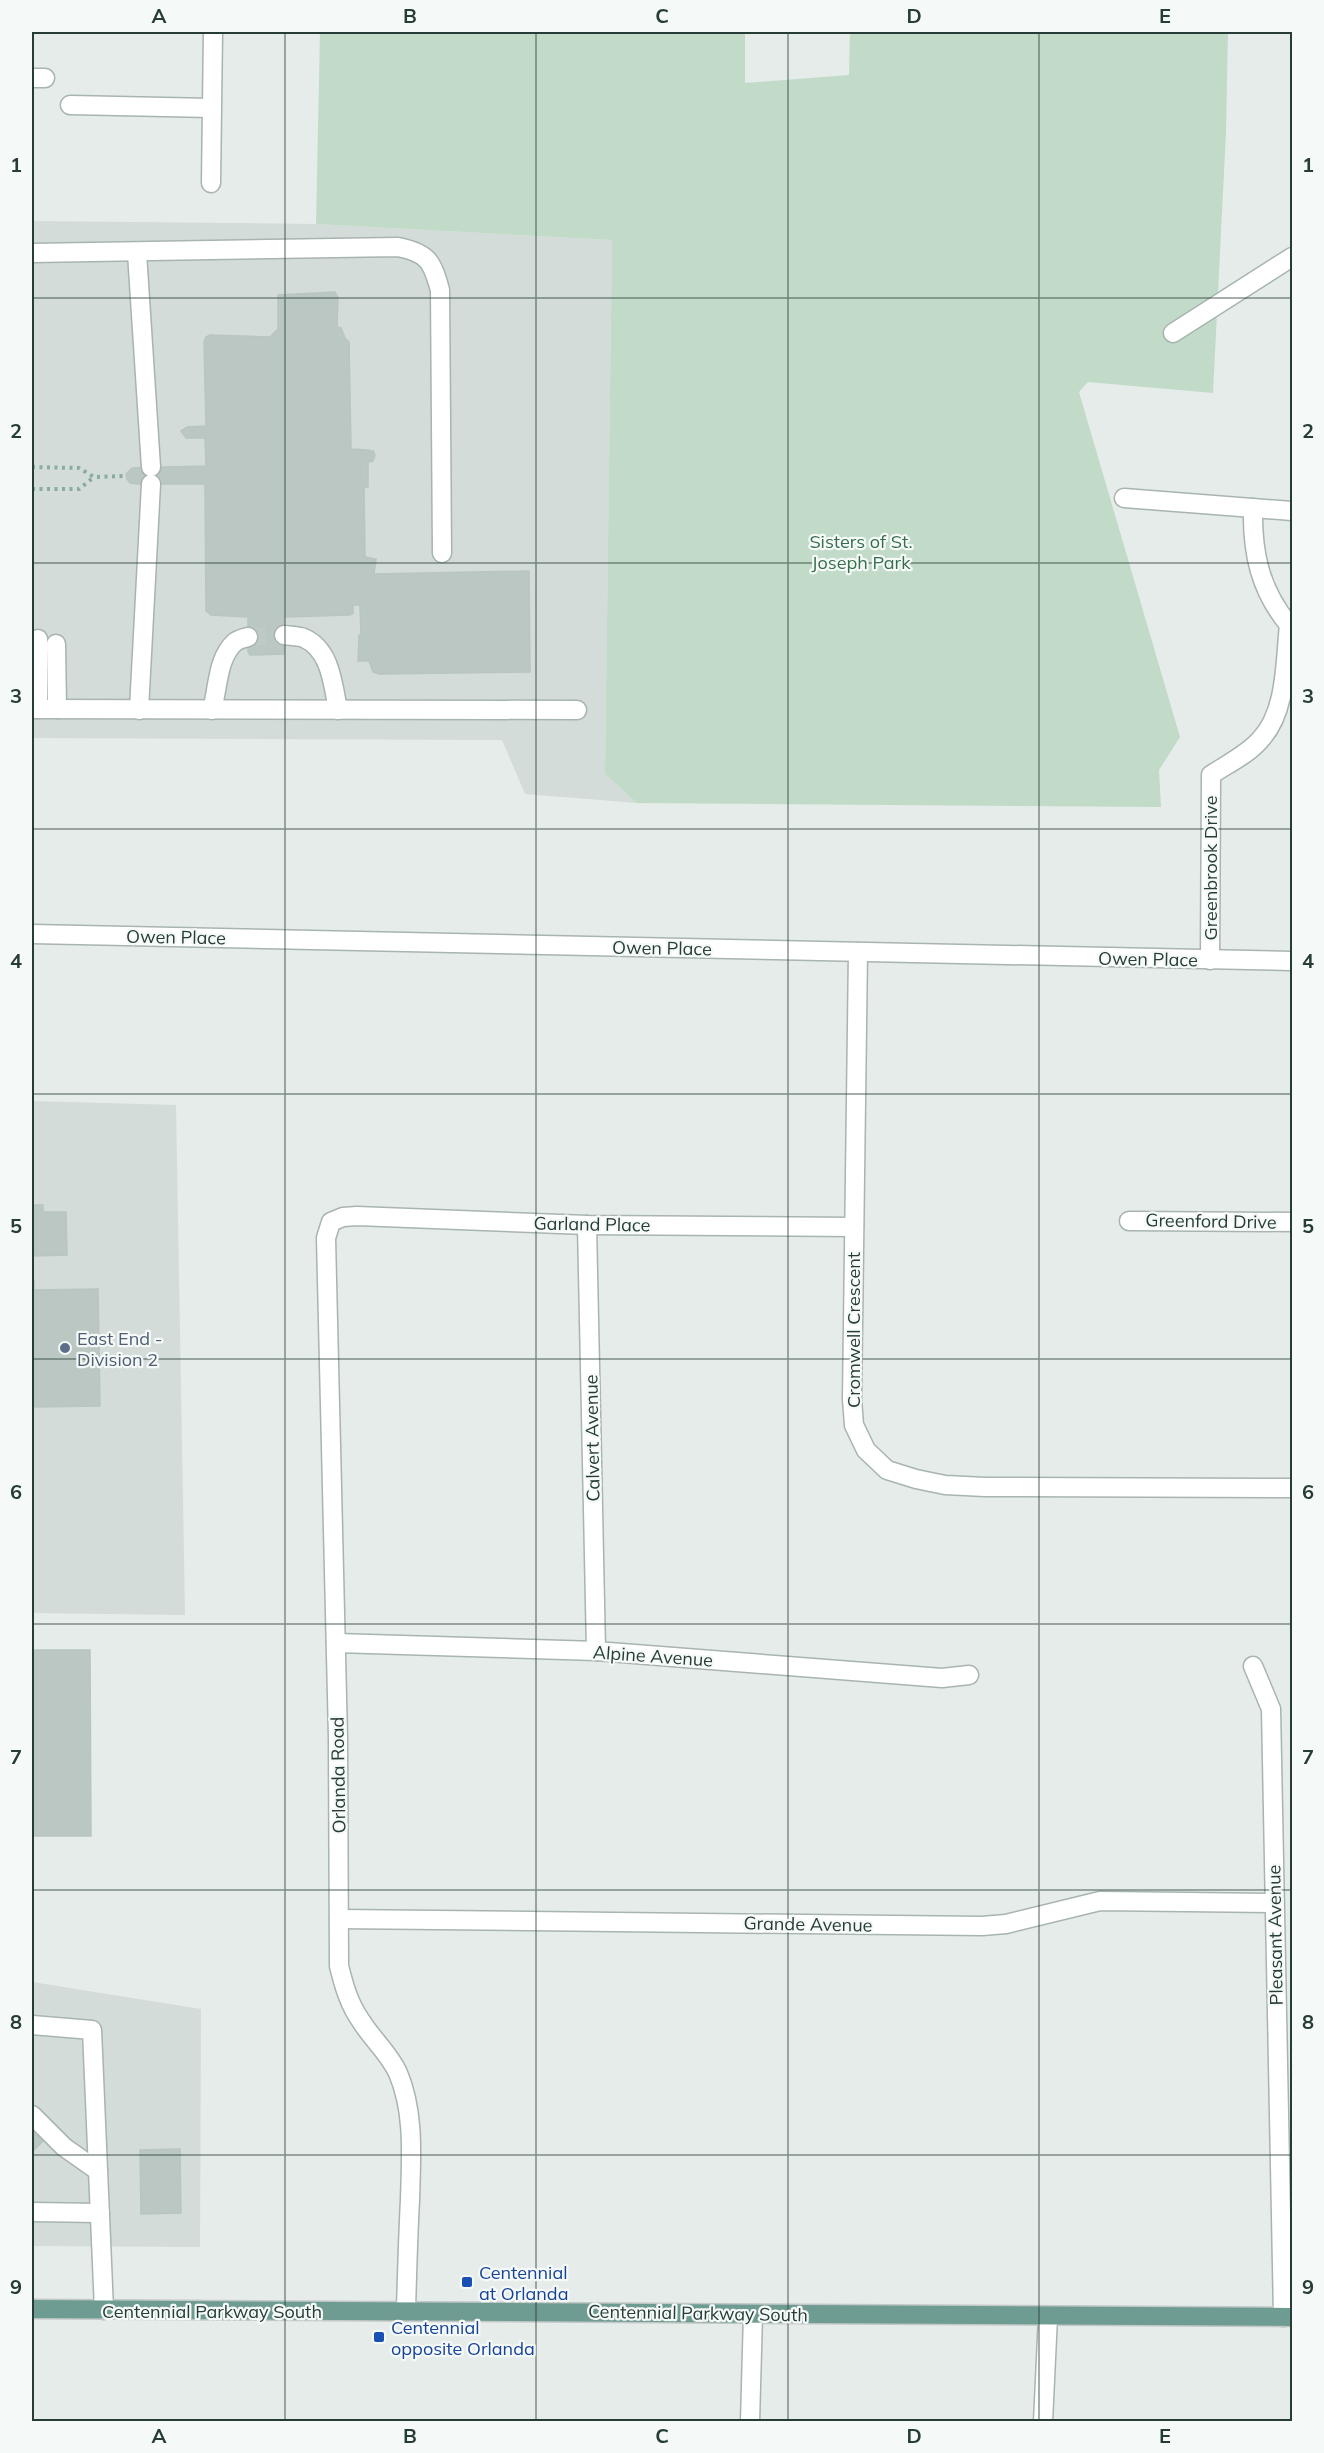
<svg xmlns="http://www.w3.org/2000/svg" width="1324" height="2453" font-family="Mulish,sans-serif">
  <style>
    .built { fill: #d3dcd8 }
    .green { fill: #c1dbc8 }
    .building { fill: #bbc7c2; stroke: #b8c5c0; stroke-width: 1.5 }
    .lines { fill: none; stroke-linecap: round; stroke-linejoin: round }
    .minor-tunnel { stroke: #bfc9c5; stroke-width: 18; stroke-dasharray: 18 9; stroke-linecap: butt }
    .minor-casing { stroke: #a8b4b0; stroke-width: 21 }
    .major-casing { stroke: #c2c8c7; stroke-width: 21 }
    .path { stroke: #89aca2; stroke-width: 4; stroke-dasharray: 3 4.5; stroke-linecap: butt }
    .minor { stroke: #fff; stroke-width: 18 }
    .major { stroke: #6f9c92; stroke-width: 18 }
    .grid { fill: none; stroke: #263c37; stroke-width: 1.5; stroke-opacity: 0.55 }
    .service-dot { fill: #5c6f8a; stroke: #f5f9f7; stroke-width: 2 }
    .transit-dot { fill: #1a4fb4; stroke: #f5f9f7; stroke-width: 2 }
    .labels { text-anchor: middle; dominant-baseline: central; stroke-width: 4.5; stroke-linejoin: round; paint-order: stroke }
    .park-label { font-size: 18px; fill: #356e4c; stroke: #f5f9f7 }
    .street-label { font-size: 18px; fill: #263c37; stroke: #f5f9f7 }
    .service-label { font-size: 18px; fill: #4e5e75; stroke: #f5f9f7; text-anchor: start }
    .transit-label { font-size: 18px; fill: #164399; stroke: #f5f9f7; text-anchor: start }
    .neatline { fill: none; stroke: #263c37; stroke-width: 2 }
    .grid-label { font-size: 20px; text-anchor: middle; font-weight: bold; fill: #263c37 }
  </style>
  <rect width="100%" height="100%" fill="#e5ece9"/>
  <g class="built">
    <polygon points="32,221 316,224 612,240 605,774 637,803 525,794 502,740 32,738"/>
    <polygon points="32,1101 176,1105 185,1615 32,1613"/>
    <polygon points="32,1982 201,2009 200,2247 32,2246"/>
  </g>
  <polygon class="green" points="320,32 745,32 745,83 849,75 850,32 1228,32 1226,132 1213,393 1088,382 1079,392 1180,737 1159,770 1161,807 637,803 605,774 612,240 316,224"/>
  <g class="building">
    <polygon points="335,292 338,298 337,327 341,328 345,338 349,342 351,449 367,450 373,451 375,455 373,461 368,462 368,487 364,487 365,557 376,559 374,574 529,571 530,672 379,674 373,672 369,661 358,661 359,635 361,635 360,605 353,605 353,613 350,615 284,617 284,654 250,655 248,652 248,617 211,615 206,611 205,484 138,484 130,483 127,479 126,474 132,468 206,466 205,438 186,438 181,431 187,427 206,426 204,342 206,337 210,335 270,337 278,329 278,295"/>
    <polygon points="32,1205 43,1205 43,1212 66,1212 67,1255 32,1256"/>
    <polygon points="32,1281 34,1281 34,1290 98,1289 100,1406 32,1407"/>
    <polygon points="32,1650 90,1650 91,1836 32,1836"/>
    <polygon points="32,2128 44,2140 32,2152"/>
    <polygon points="180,2149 181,2213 141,2214 140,2150"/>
  </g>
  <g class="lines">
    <polyline class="minor-tunnel" points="248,637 284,635"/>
    <defs>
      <g id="minor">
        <polyline points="32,78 45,78"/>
        <polyline points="70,105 211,108"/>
        <polyline points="211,183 213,32"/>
        <path d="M32 253 398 247C428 253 432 261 440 290L442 553"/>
        <polyline points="137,253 151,467"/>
        <polyline points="1173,333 1292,257"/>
        <polyline points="1124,498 1292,511"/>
        <path d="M1253 508C1252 553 1260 590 1289 625"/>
        <path d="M284 635C290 636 298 636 304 638 331 650 333 685 338 710"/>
        <polyline points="38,639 38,709"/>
        <polyline points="56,644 57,709"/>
        <polyline points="32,709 577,710"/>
        <polyline points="139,710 151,484"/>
        <path d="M212 710C218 689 217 658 235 642 238 640 244 638 248 637"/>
        <polyline points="32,934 1292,961"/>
        <polyline points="858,952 852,1399 854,1425 866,1450 887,1470 916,1479 945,1485 985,1487 1292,1488"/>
        <path d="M1210 960 1211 775C1227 764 1247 755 1260 740 1287 712 1285 661 1289 625L1292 621"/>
        <polyline points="1129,1221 1292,1222"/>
        <polyline points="587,1225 596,1651"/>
        <polyline points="336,1643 596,1651 942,1678 969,1675"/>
        <polyline points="1253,1666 1271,1709 1283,2317"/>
        <polyline points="339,1919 982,1926 1006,1924 1100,1901 1274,1903"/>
        <polyline points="32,2025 92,2030 104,2310"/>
        <polyline points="32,2115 64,2147 98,2171"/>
        <polyline points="32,2212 100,2213"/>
        <path d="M406 2310C407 2274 408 2237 410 2200 411 2158 415 2113 398 2073 389 2053 372 2039 361 2021 349 2004 344 1986 339 1966L338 1738 326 1238 331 1222 343 1217 357 1216 587 1225 854 1227"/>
        <polyline points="750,2422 753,2314"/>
        <polyline points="1043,2422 1048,2316"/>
      </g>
      <polyline id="major" points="32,2309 1292,2317"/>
    </defs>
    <use href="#minor" class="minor-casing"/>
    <use href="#major" class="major-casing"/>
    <g class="path">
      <polyline points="32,467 79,468 94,477 126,476"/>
      <polyline points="32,489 79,489 94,477"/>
    </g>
    <use href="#minor" class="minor"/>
    <use href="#major" class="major"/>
  </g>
  <path class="grid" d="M285 32V2422M536 32V2422M788 32V2422M1039 32V2422M32 298H1292M32 563H1292M32 829H1292M32 1094H1292M32 1359H1292M32 1624H1292M32 1890H1292M32 2155H1292"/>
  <circle class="service-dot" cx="65" cy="1348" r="6"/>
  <g class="transit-dot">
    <rect x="461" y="2276" width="12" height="12" rx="3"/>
    <rect x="373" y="2331" width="12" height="12" rx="3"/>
  </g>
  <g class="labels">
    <g class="park-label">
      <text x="861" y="541">Sisters of St.<tspan x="861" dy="21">Joseph Park</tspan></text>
    </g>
    <g class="street-label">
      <text transform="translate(1210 868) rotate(-90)">Greenbrook Drive</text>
      <text transform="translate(176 937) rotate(1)">Owen Place</text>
      <text transform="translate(662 948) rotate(1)">Owen Place</text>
      <text transform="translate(1148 959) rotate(1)">Owen Place</text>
      <text transform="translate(1211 1221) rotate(1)">Greenford Drive</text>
      <text transform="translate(592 1224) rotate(1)">Garland Place</text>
      <text transform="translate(853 1330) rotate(-90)">Cromwell Crescent</text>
      <text transform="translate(592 1438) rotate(-91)">Calvert Avenue</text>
      <text transform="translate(653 1656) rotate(4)">Alpine Avenue</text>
      <text transform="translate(338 1775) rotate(-91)">Orlanda Road</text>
      <text transform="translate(808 1924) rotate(1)">Grande Avenue</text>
      <text transform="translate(1275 1935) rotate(-91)">Pleasant Avenue</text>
      <text x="212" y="2311">Centennial Parkway South</text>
      <text transform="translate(698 2313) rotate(1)">Centennial Parkway South</text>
    </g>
    <g class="service-label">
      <text x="77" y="1338">East End -<tspan x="77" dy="21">Division 2</tspan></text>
    </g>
    <g class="transit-label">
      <text x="479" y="2272">Centennial<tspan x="479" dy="21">at Orlanda</tspan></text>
      <text x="391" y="2327">Centennial<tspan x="391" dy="21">opposite Orlanda</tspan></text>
    </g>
  </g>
  <rect width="1324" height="2453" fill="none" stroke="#f5f9f7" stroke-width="66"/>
  <rect x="33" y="33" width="1258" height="2387" class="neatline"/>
  <g class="grid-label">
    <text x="159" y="23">A</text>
    <text x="410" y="23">B</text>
    <text x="662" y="23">C</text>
    <text x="914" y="23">D</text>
    <text x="1165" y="23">E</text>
    <text x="16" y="172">1</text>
    <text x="1308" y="172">1</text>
    <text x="16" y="438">2</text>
    <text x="1308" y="438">2</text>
    <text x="16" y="703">3</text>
    <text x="1308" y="703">3</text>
    <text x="16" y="968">4</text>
    <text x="1308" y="968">4</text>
    <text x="16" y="1233">5</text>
    <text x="1308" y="1233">5</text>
    <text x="16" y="1499">6</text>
    <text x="1308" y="1499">6</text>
    <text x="16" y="1764">7</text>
    <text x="1308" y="1764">7</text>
    <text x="16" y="2029">8</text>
    <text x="1308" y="2029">8</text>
    <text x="16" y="2294">9</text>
    <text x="1308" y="2294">9</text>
    <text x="159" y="2443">A</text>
    <text x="410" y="2443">B</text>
    <text x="662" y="2443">C</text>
    <text x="914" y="2443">D</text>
    <text x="1165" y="2443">E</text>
  </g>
</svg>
